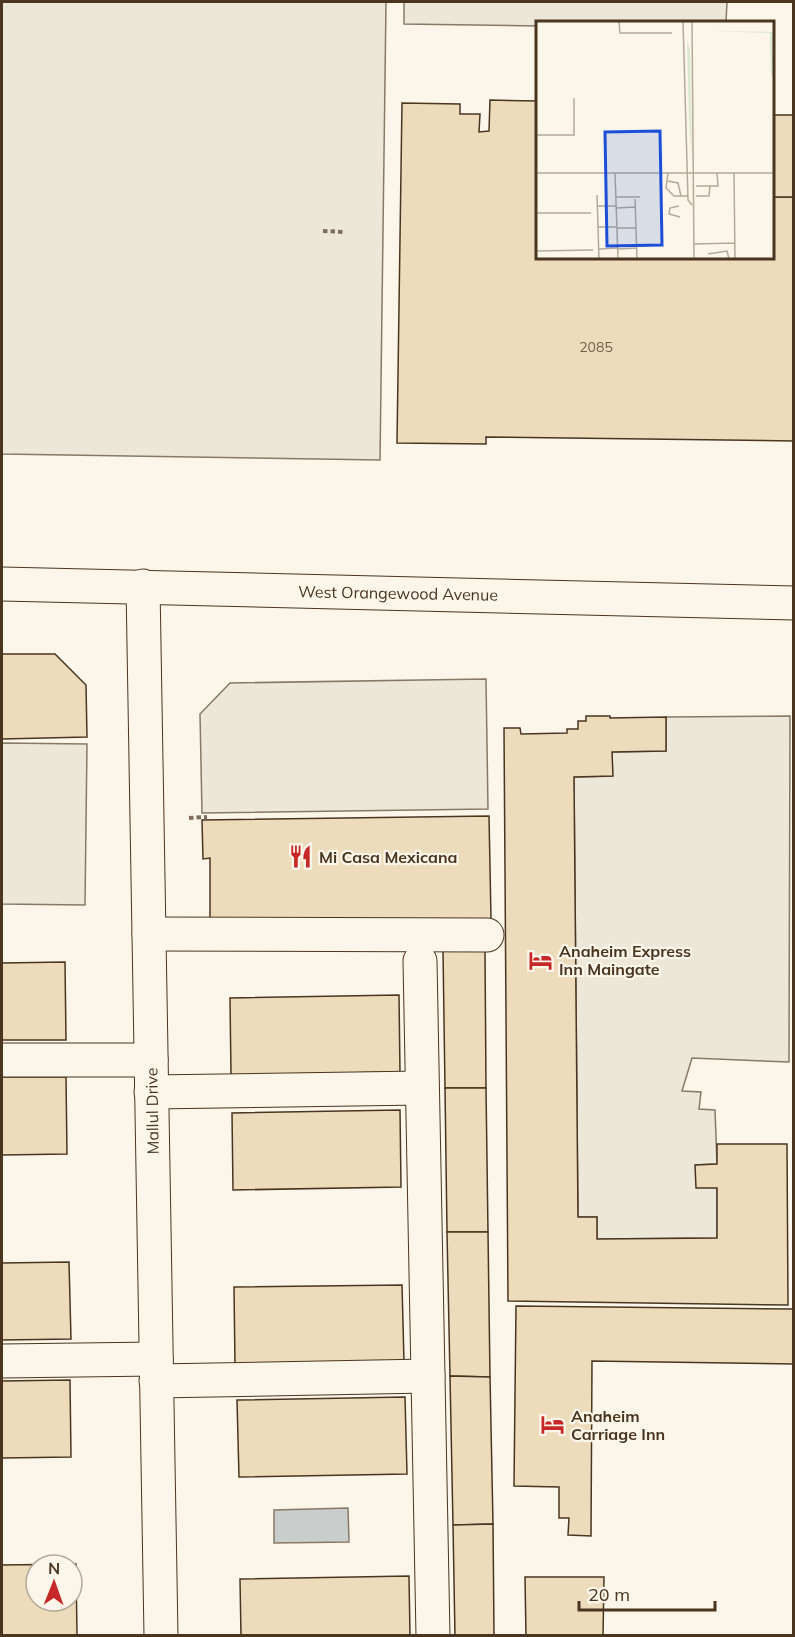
<svg xmlns="http://www.w3.org/2000/svg" width="795" height="1637" font-family="Mulish,sans-serif">
  <style>
    .parking { fill: #ede7d9; stroke: #887966; stroke-width: 1.5 }
    .water { fill: #c9cecd; stroke: #887966; stroke-width: 1.5 }
    .building { fill: #ecdcbc; stroke: #4a3520; stroke-width: 1.5; fill-rule: evenodd }
    .lines { fill: none; stroke-linecap: round; stroke-linejoin: round }
    .minor-casing { stroke: #4a3520; stroke-width: 35 }
    .major-casing { stroke: #4a3520; stroke-width: 35 }
    .path { stroke: #7f6f5c; stroke-width: 4; stroke-dasharray: 4.5 3; stroke-linecap: butt }
    .minor { stroke: #fbf6e9; stroke-width: 33 }
    .major { stroke: #fbf6e9; stroke-width: 33 }
    .labels { text-anchor: middle; dominant-baseline: central; stroke-width: 4.5; stroke-linejoin: round; paint-order: stroke }
    .number-label { font-size: 14px; fill: #725f47 }
    .street-label { font-size: 16px; fill: #4a3520; stroke: #fbf6e9 }
    .poi-label { font-size: 16px; font-weight: bold; fill: #4a3520; stroke: #fbf6e9; text-anchor: start }
    .inset-road { fill: none; stroke: #b4a999; stroke-width: 1.5 }
    .view { fill: #1d4ed8; fill-opacity: 0.15; stroke: #1d4ed8; stroke-width: 3 }
    .inset-edge { fill: none; stroke: #4a3520; stroke-width: 3 }
  </style>
  <rect width="100%" height="100%" fill="#fbf6e9"/>
  <g class="parking">
    <polygon points="2,2 386,2 380,460 2,454"/>
    <polygon points="404,2 727,2 726,22 537,22 537,26 404,24"/>
    <polygon points="486,679 488,809 202,813 200,714 230,683"/>
    <polygon points="790,716 789,1062 692,1058 682,1091 701,1092 699,1109 715,1110 717,1164 696,1165 717,1188 717,1238 597,1239 597,1217 578,1217 574,777 612,776 612,752 666,751 666,717"/>
    <polygon points="2,743 87,744 85,905 2,904"/>
  </g>
  <polygon class="water" points="348,1508 349,1542 274,1543 274,1510"/>
  <g class="building">
    <polygon points="490,100 537,101 537,258 772,258 772,197 794,197 794,441 486,437 486,444 397,443 402,103 460,104 460,114 480,114 479,132 489,131"/>
    <rect x="772" y="115" width="22" height="82"/>
    <polygon points="2,654 55,654 86,685 87,737 2,739"/>
    <polygon points="586,716 610,716 610,718 666,717 666,751 612,752 613,776 574,777 578,1217 597,1217 597,1239 717,1238 717,1188 696,1188 695,1165 717,1164 717,1144 787,1144 788,1305 508,1301 504,728 520,728 521,734 567,733 567,729 578,729 578,721 586,721"/>
    <polygon points="489,816 491,919 210,922 210,858 203,859 202,820"/>
    <polygon points="443,951 485,951 486,1088 445,1088"/>
    <polygon points="65,962 66,1040 2,1040 2,963"/>
    <polygon points="399,995 400,1072 231,1075 230,998"/>
    <polygon points="2,1077 66,1077 67,1154 2,1155"/>
    <polygon points="445,1088 486,1088 488,1232 447,1232"/>
    <polygon points="400,1110 401,1187 233,1190 232,1113"/>
    <polygon points="447,1232 488,1232 490,1377 450,1376"/>
    <polygon points="69,1262 71,1339 2,1340 2,1263"/>
    <polygon points="402,1285 404,1362 235,1365 234,1287"/>
    <polygon points="516,1306 794,1309 794,1364 592,1361 591,1536 568,1535 569,1518 559,1518 559,1487 514,1486"/>
    <polygon points="450,1376 490,1377 493,1524 453,1525"/>
    <polygon points="70,1380 71,1457 2,1458 2,1381"/>
    <polygon points="405,1397 407,1474 239,1477 237,1400"/>
    <polygon points="493,1524 494,1636 455,1636 453,1525"/>
    <path d="M76 1564 77 1636H2V1565ZM36 1565H72V1601H36Z"/>
    <polygon points="409,1576 410,1636 241,1636 240,1579"/>
    <polygon points="525,1577 604,1577 603,1636 526,1636"/>
  </g>
  <g class="lines">
    <defs>
      <g id="minor">
        <polyline points="143,586 161,1636"/>
        <polyline points="149,934 487,935"/>
        <polyline points="420,961 433,1636"/>
        <polyline points="2,1060 151,1060"/>
        <polyline points="151,1092 422,1088"/>
        <polyline points="2,1361 156,1359"/>
        <polyline points="156,1381 428,1376"/>
      </g>
      <polyline id="major" points="2,584 794,603"/>
    </defs>
    <use href="#minor" class="minor-casing"/>
    <use href="#major" class="major-casing"/>
    <g class="path">
      <polyline points="323,231 344,232"/>
      <polyline points="189,818 207,817"/>
    </g>
    <use href="#minor" class="minor"/>
    <use href="#major" class="major"/>
  </g>
  <defs>
    <symbol id="restaurant-bare" viewBox="-9 -9 18 18"><path d="M-5-6h1v4h1v-4h1v4h1v-4h1v5L-1.5 .5V6h-2V.5L-5-1ZM5-6V6H3V1.5H1.5Q1.5-4 5-6Z" fill="#c62828" stroke="#fbf6e9" stroke-width="2.5" paint-order="stroke"/></symbol>
    <symbol id="hotel-bare" viewBox="-9 -9 18 18"><path d="M-6-4.5h1.5V1H6V5H4.5V3h-9V5H-6ZM-4 0a1.8 1.8 0 1 1 3.6 0ZM.5 0V-2.5h3Q6-2.5 6 0Z" fill="#c62828" stroke="#fbf6e9" stroke-width="2.5" paint-order="stroke"/></symbol>
  </defs>
  <g fill-rule="evenodd">
    <use href="#restaurant-bare" x="284" y="840" width="33" height="33"/>
    <use href="#hotel-bare" x="524" y="944" width="33" height="33"/>
    <use href="#hotel-bare" x="536" y="1408" width="33" height="33"/>
  </g>
  <g class="labels">
    <g class="number-label">
      <text x="596" y="347">2085</text>
    </g>
    <g class="street-label">
      <text transform="translate(398 593) rotate(1)">West Orangewood Avenue</text>
      <text transform="translate(152 1111) rotate(-91)">Mallul Drive</text>
    </g>
    <g class="poi-label">
      <text x="319" y="857">Mi Casa Mexicana</text>
      <text x="559" y="951">Anaheim Express<tspan x="559" dy="18">Inn Maingate</tspan></text>
      <text x="571" y="1416">Anaheim<tspan x="571" dy="18">Carriage Inn</tspan></text>
    </g>
  </g>
  <g transform="translate(536 21)">
    <rect width="238" height="238" fill="#fbf6e9"/>
    <path d="M171 10 237 11 238 55H235L234 12ZM151 20 154 29 156 143 153 98Z" fill="#dce7d0"/>
    <path class="inset-road" d="M83 0 84 12H136M147 0 152 179 156 184M156 0 158 238M0 114H38V77M0 152H239M79 152 82 238M132 152 130 167 138 175H152M198 152 199 238M132 160 142 162 145 175M160 165H182L181 152M61 174 63 238M160 175H173L174 165M80 176H104M99 178 101 238M61 185H80M143 185 134 187 133 193 144 196M80 187 99 186M0 192H55M62 206H81M81 207H100M158 223 199 222M63 228 82 227M82 228 101 227M0 230 57 229M172 233 191 230 193 238"/>
    <path class="view" d="M124 110 126 224 71 225 69 111Z"/>
    <rect width="238" height="238" class="inset-edge"/>
  </g>
  <rect width="795" height="1637" fill="none" stroke="#4a3520" stroke-width="6"/>
  <g transform="translate(54 1583) rotate(1)"><circle r="28" fill="#fbf6e9" stroke="#b4a999" stroke-width="1.5"/>
  <path d="M0-4.5L10 22L0 15L-10 22Z" fill="#c62828"/>
  <text y="-9" font-size="16" font-weight="bold" text-anchor="middle" fill="#4a3520">N</text>
  </g>
  <path d="M579 1601v9h136v-9" fill="none" stroke="#4a3520" stroke-width="3"/>
  <text x="588" y="1601" font-size="18" fill="#4a3520" stroke="#fbf6e9" stroke-width="4.5" paint-order="stroke">20 m</text>
</svg>
